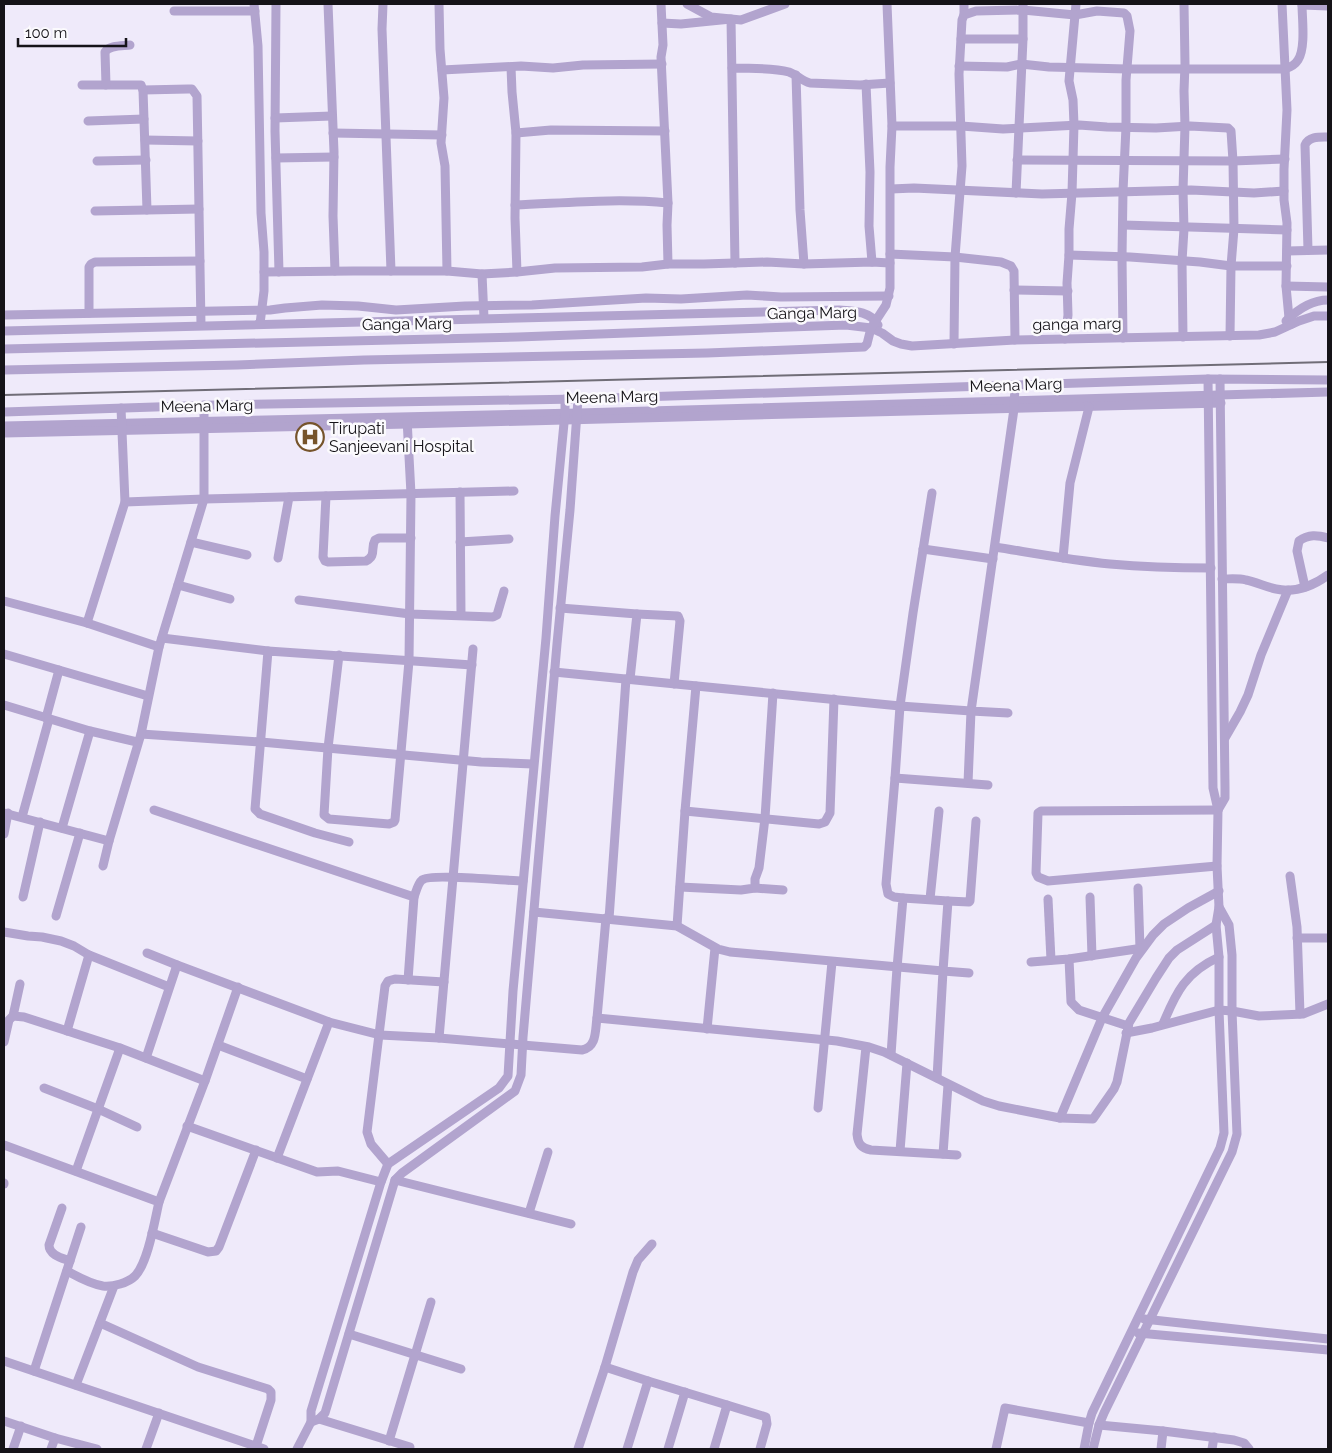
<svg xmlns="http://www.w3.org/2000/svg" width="1332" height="1453" font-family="Raleway,sans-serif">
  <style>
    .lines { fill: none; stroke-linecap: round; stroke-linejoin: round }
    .minor { stroke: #b2a4ce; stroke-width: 9 }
    .rail { stroke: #706d77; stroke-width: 2 }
    .labels { text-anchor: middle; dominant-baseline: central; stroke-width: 5; stroke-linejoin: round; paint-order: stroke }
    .street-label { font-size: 16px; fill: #151318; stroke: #fbfafd }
    .poi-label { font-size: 16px; fill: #151318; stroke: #fbfafd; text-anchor: start }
  </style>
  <rect width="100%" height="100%" fill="#efeafa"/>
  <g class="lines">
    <g class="minor">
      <polyline points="254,4 258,46 261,213 264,252 264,291 260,324"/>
      <polyline points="276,4 275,131 279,272"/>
      <polyline points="328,4 334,152 333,216 335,271"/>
      <polyline points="383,4 382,29 391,271"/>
      <polyline points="439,4 440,49 444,98 441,143 445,166 447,271"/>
      <polyline points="661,4 663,45 661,57 668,203 667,225 668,264"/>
      <polyline points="687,4 711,17 741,20 785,4"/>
      <polyline points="1282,4 1287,110 1284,169 1284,200 1287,223 1286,286 1289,318 1292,324"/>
      <polyline points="1302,5 1328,6"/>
      <polyline points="174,11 255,11"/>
      <polyline points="964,15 964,4"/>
      <polyline points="662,23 681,24 731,19 735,263"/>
      <polyline points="961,39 1023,39"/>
      <path d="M959 66 1007 67 1021 64 1049 67 1127 69H1285C1291 67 1295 65 1298 60 1306 48 1302 18 1302 4"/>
      <polyline points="511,67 512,92 516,133 515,218 517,272"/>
      <path d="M732 68C750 69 771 67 789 72 797 75 802 81 810 83L860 85 890 83"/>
      <polyline points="442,70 521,66 553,68 583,65 662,64"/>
      <polyline points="796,75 800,210 804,264"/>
      <polyline points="866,84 870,172 869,226 872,262"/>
      <polyline points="82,85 141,85 143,90 188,89 192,89 197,96 201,325"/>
      <path d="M106 85 105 52C109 45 122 46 130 45"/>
      <polyline points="143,90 147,210"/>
      <polyline points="275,118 332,116"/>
      <polyline points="88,121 144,119"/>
      <polyline points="892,126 961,126 1003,129 1079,125 1107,127 1156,128 1190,126 1228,128 1231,131 1233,161 1234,229 1231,266 1230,336"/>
      <polyline points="333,133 442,135"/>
      <polyline points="516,133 551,130 665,131"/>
      <polyline points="145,140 198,141"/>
      <polyline points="276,158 334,157"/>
      <polyline points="1017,160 1233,161 1285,159"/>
      <polyline points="97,161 146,160"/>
      <polyline points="891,189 914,188 1042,194 1191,190 1254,193 1284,191"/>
      <polyline points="1016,193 1023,39 1023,4"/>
      <path d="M515 205C566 203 617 198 668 203"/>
      <polyline points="95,211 199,209"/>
      <polyline points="1123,225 1287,230"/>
      <path d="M1308 250 1305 145C1309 136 1320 137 1328 137"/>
      <polyline points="1287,251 1328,250"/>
      <polyline points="890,254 955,257 1001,262 1011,266 1014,271 1015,340"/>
      <polyline points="1069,255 1130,257 1200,262 1231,266 1287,266"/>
      <polyline points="264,272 353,271 447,271 482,274 517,272 555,268 642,267 668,264 704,264 767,262 804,264 872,262 890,263"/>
      <polyline points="482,274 484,318"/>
      <polyline points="1286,286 1328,287"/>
      <polyline points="1014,290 1068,291"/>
      <polyline points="89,313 89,267 91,264 95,262 200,261"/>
      <polyline points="4,315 270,310 285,308 322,305 358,306 396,310 465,306 532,305 646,298 681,299 747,295 781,297 889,296"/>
      <path d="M1286 321C1298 309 1311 300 1328 300"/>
      <path d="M4 331 839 310C853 311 871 311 878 325"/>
      <polyline points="1183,337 1182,261 1184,229 1183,190 1185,126 1184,91 1185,64 1184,4"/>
      <polyline points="1065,339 1068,315 1067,283 1069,255 1069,229 1072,193 1074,125 1073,100 1069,81 1076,4"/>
      <polyline points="954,344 955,257 962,166 959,74 962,20 964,15 976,11 1023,10 1075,15 1097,11 1124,13 1127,16 1130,31 1126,80 1126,127 1123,191 1122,257 1123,338"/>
      <polyline points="4,349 518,337 846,325 871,328 882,333 893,341 901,344 912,346 1015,340 1259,335 1275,332 1299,321 1314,316 1328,316"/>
      <polyline points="4,370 237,365 364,360 707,353 864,347 867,344 871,328 886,305 890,288 890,167 892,126 887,4"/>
      <polyline points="4,412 215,405 578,399 1208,379 1328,380"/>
      <polyline points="4,426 578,413 1328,392"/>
      <polyline points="4,433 408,424 1221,403"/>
      <polyline points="460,492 461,615"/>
      <path d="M326 496 323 557 325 561 328 562 366 561C377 555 370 549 375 540L379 538H411"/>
      <polyline points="125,502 204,499 514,491"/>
      <polyline points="191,542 247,555"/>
      <polyline points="460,542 509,539"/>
      <path d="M995 547C1033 553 1071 560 1110 564 1143 567 1177 568 1211 568"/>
      <polyline points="923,549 993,559"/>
      <polyline points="278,558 289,497"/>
      <polyline points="1063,558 1070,483 1089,407"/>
      <path d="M1222 579C1230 579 1238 578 1246 580 1256 582 1266 587 1276 589 1295 593 1313 586 1328 575"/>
      <polyline points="178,585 230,599"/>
      <path d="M1305 587 1297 551 1299 541C1309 534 1317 535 1328 538"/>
      <polyline points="299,600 410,614 493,617 497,615 504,591"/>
      <polyline points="4,601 87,623 159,647"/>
      <polyline points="560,608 637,614 630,679"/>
      <polyline points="637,614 678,616 680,621 674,684"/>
      <polyline points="87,623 125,502 121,408"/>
      <polyline points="162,638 268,651"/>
      <polyline points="4,654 148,696"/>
      <polyline points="339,655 328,748 324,815 329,819 389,824 394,822 395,820 409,661 411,494 407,419"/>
      <polyline points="554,672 900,706 913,613 932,493"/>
      <polyline points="696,686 685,811 819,824 825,822 830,813 834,699"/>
      <polyline points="4,705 90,731 137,742"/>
      <polyline points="1008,713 971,711 1014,409 1015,385"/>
      <polyline points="46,718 59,670"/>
      <polyline points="141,734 261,742 481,762 533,764"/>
      <polyline points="1225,738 1240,712 1248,695 1261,655 1288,590"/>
      <polyline points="895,778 988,785"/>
      <polyline points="154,810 414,897 408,980"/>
      <polyline points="1218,810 1225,798 1225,787 1220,379"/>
      <polyline points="4,813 109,841"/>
      <polyline points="22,817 49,719"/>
      <polyline points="62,828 90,731"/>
      <polyline points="4,834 8,813"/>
      <polyline points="349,842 315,833 260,814 255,809 268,651 472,665"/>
      <polyline points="103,866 109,841 141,734 159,647 204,499 204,405"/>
      <polyline points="1217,866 1048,881 1038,877 1036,873 1038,813 1041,811 1218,810"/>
      <polyline points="1290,876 1297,927 1300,1014"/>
      <polyline points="680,887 741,890 755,888 755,879 759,868 765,818 773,693"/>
      <polyline points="755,888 783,890"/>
      <polyline points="1138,888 1140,949"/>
      <polyline points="23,897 40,822"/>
      <path d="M414 897C416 892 418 883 422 880 430 873 508 881 523 881"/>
      <polyline points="1090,897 1092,956"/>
      <polyline points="903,898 948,901 943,971 969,973"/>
      <polyline points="930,899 939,811"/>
      <polyline points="1048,899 1051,960"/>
      <polyline points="948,901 969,902 970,901 976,821"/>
      <polyline points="534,912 677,926 718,949 730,952 943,971 937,1078"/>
      <polyline points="56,916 80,833"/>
      <polyline points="609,919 626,679"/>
      <polyline points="677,926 685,811"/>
      <polyline points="4,932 28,936 42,937 61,941 74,946 89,955 169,987"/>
      <polyline points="1297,938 1328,938"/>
      <polyline points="147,953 177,965"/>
      <polyline points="1069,959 1071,1002 1079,1010 1128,1026"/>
      <polyline points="1031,962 1069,959 1143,948"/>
      <polyline points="13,1016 20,984"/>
      <polyline points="597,1018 606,918"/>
      <path d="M1163 1024C1176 992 1186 972 1219 957"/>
      <polyline points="707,1029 715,948"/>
      <polyline points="67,1031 89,955"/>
      <polyline points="1126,1033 1152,1028 1219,1010 1232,1011 1259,1016 1303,1014 1328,1004"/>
      <polyline points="439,1038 473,649"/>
      <polyline points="4,1042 9,1020 13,1016 24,1017 120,1048"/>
      <polyline points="218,1045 307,1079"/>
      <path d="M866 1047 857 1134C858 1144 861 1148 871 1150L957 1155"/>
      <polyline points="891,1055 897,968 903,898 894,897 888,894 886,884 895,778 900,706 971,711 968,783"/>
      <path d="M146 1058 177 965 329 1022 380 1035 439 1038 582 1050C597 1047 595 1031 597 1018L837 1041 869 1047 884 1052 983 1101 999 1106 1060 1118 1093 1119 1114 1089 1117 1082 1129 1023 1156 978 1169 958 1177 950 1216 925"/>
      <polyline points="205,1081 238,987"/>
      <polyline points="44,1088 98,1109 137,1127"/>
      <polyline points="818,1108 832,962"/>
      <polyline points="1060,1118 1102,1018 1136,958 1153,935 1164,924 1188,908 1219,891"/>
      <polyline points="187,1126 317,1172 338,1171 381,1182"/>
      <path d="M4 1145 159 1202C155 1219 148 1263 135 1276 128 1283 113 1287 103 1286 90 1284 78 1277 67 1271"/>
      <polyline points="900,1151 907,1063"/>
      <polyline points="943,1154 948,1085"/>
      <polyline points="277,1158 329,1022"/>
      <polyline points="388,1164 371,1144 367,1132 385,986 388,981 395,979 444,982"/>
      <polyline points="76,1171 120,1048 205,1081 159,1202"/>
      <polyline points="395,1180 571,1224"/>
      <polyline points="4,1184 4,1183"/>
      <path d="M62 1208 49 1245C49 1255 62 1258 70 1261"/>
      <polyline points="529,1213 548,1152"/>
      <polyline points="152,1233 208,1252 216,1251 219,1247 256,1150"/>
      <polyline points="1144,1319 1328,1339"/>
      <polyline points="100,1323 198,1367 268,1389 271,1392 271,1400 256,1446"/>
      <polyline points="1138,1333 1328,1350"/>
      <polyline points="349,1334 461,1369"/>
      <polyline points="4,1361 264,1449"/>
      <polyline points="605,1367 633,1272 638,1260 652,1244"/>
      <polyline points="34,1371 81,1227"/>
      <polyline points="648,1381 727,1405 714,1449"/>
      <polyline points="76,1385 114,1286"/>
      <polyline points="727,1405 766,1417 767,1424 760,1449"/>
      <polyline points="319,1419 410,1447"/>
      <polyline points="4,1421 55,1438 51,1449"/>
      <polyline points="311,1422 319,1419 325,1413 395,1180 402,1173 515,1091 521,1075 523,1037 557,644 570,510 578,399"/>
      <polyline points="1099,1425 1163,1431 1234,1440 1244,1443 1249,1449"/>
      <polyline points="55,1438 97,1449"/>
      <polyline points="389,1441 431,1302"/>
      <polyline points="13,1449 21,1426"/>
      <polyline points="146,1449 159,1413"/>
      <polyline points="297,1449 311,1422 311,1411 381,1182 388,1164 499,1088 508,1076 513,991 546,638 555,516 565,413 565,399"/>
      <polyline points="578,1449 605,1367 648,1381 627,1449"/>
      <polyline points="668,1449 685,1392"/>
      <polyline points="996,1449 1005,1408 1089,1423"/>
      <polyline points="1084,1449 1089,1423 1092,1413 1220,1148 1224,1133 1219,1010 1219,957 1216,925 1219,907 1217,866 1218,810 1213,788 1208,379"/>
      <polyline points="1093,1449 1099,1425 1104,1413 1232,1152 1237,1134 1232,1011 1232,955 1229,925 1219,907"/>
      <polyline points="1161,1449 1163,1431"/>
      <polyline points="1212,1449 1214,1437"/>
    </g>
    <polyline class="rail" points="4,395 1328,362"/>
  </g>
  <defs>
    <symbol id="hospital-ring" viewBox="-11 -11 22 22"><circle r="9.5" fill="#fbfafd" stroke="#76542b" stroke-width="1.5"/><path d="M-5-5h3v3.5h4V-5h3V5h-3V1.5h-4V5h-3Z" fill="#76542b"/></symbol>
  </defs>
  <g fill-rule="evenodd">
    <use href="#hospital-ring" x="294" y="421" width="32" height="32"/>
  </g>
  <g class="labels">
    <g class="street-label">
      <text transform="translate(812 313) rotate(-1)">Ganga Marg</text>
      <text transform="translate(407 324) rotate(-1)">Ganga Marg</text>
      <text transform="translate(1077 324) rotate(-1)">ganga marg</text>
      <text transform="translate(1016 385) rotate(-2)">Meena Marg</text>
      <text transform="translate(612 397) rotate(-1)">Meena Marg</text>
      <text transform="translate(207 406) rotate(-1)">Meena Marg</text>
    </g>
    <g class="poi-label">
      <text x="329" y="428">Tirupati<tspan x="329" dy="18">Sanjeevani Hospital</tspan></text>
    </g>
  </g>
  <rect width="1332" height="1453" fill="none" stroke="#151318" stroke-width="10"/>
  <path d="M18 38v8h108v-8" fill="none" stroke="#151318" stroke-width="2.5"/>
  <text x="25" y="38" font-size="15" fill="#151318" stroke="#fbfafd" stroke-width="4" paint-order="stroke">100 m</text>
</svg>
